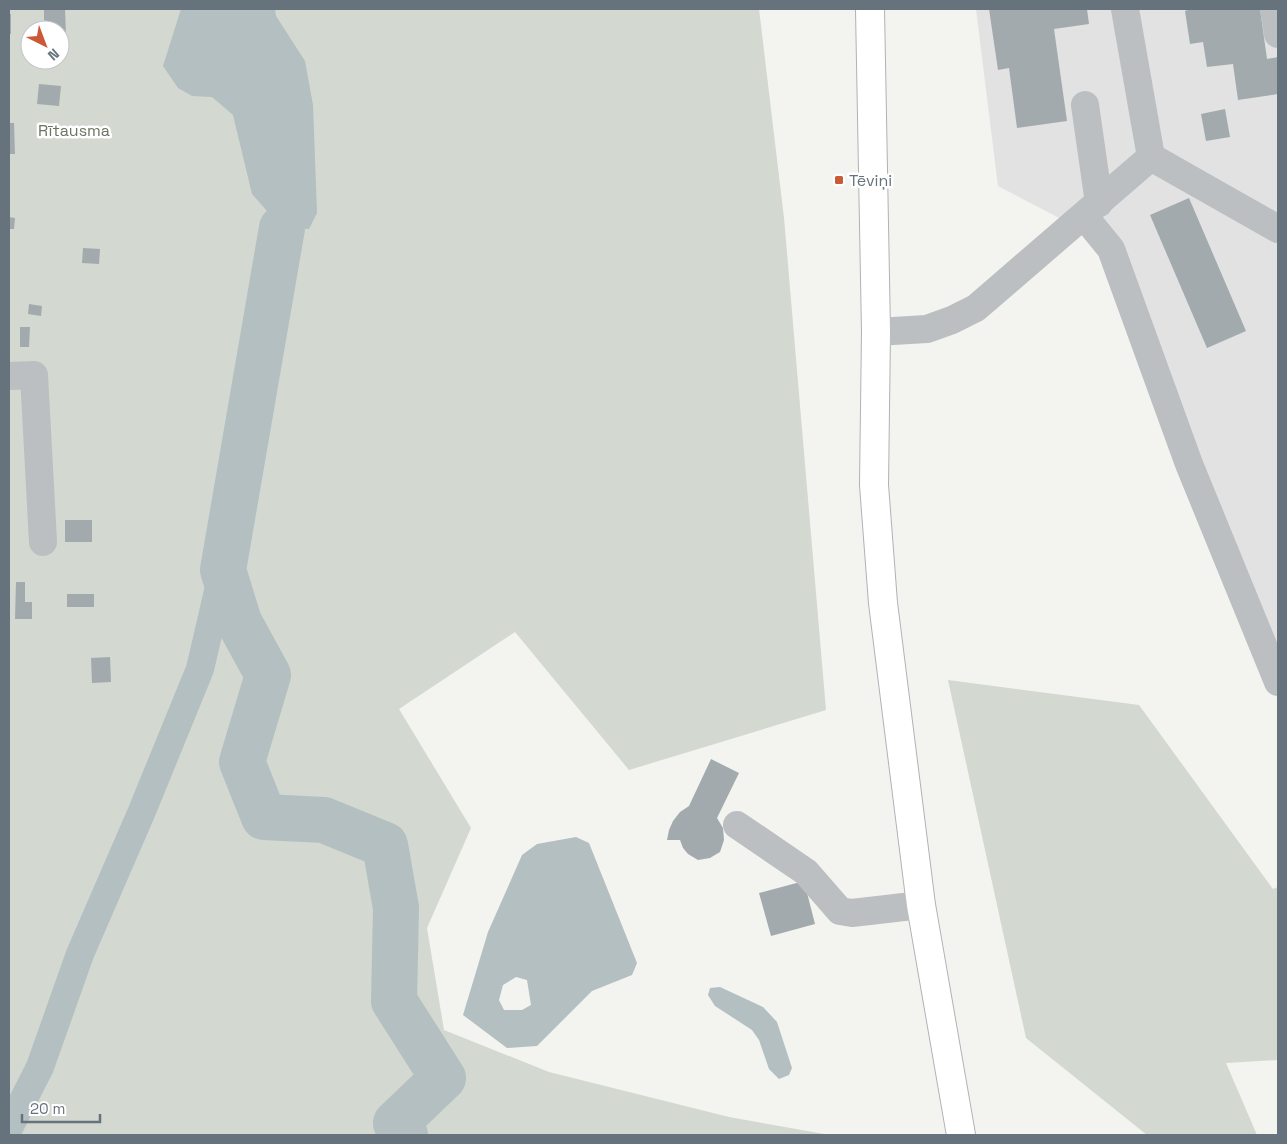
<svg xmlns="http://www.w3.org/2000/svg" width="1287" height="1144" font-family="'Space Grotesk',sans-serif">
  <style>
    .built { fill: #e1e2e1 }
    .green { fill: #d3d8d0; fill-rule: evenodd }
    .water { fill: #b4bfc2; fill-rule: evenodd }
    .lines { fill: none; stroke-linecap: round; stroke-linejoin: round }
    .canal { stroke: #b4bfc2; stroke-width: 28 }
    .river { stroke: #b4bfc2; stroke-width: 46 }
    .building { fill: #a3aaae }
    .major-casing { stroke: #afb3b6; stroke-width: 30 }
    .minor { stroke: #bbbfc1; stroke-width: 28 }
    .major { stroke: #fff; stroke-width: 28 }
    .poi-dot { fill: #cb5938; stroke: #fff; stroke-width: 2 }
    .labels { text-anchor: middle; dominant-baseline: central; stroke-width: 5; stroke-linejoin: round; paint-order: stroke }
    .park-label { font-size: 16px; fill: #687564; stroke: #fff }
    .poi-label { font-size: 16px; fill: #66737d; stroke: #fff; text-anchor: start }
  </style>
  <rect width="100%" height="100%" fill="#f3f3f0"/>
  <polygon class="built" points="976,9 1278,9 1278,673 1094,236 998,186"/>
  <g class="green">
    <path d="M9 9H759L784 218 826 710 629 770 515 632 399 709 471 828 427 928 444 1030 549 1072 729 1117 830 1135H9ZM30 30H60V60H30Z"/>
    <polygon points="948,680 1139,705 1273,889 1278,887 1278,1060 1226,1063 1257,1135 1147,1135 1026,1038"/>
  </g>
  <g class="water">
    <polygon points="181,9 275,9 276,16 305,61 313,105 317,213 309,229 282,228 252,194 233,115 212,97 192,96 178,88 163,66"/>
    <path d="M576 837 589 843 637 963 632 975 592 991 537 1046 507 1048 463 1015 488 932 522 855 537 844ZM516 977 527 980 531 1005 522 1010H504L499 1000 503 985Z"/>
    <polygon points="720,987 763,1007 777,1022 792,1068 789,1075 779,1079 769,1069 759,1040 752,1030 715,1006 708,995 710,988"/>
  </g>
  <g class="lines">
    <polyline class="canal" points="9,1128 40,1067 80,954 142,811 200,669 223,570"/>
    <polyline class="river" points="282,228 223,570 239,622 268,675 242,762 264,817 324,820 385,845 396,908 394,1001 443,1078 396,1123 405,1135"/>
  </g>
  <g class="building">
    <polygon points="44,9 65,9 66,34 60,34 60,30 44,30"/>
    <polygon points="989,9 1087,9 1089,24 1054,29 1067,121 1017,128 1009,68 998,70"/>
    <polygon points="1190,9 1260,9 1267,59 1278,57 1278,94 1238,100 1233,64 1207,67 1203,42 1190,44 1185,11"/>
    <rect x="9" y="14" width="2" height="20"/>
    <polygon points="39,84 61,86 59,106 37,104"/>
    <polygon points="1225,109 1230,137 1206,141 1201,114"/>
    <polygon points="9,123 14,123 15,154 9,154"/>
    <polygon points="1189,198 1246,331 1207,348 1150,215"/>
    <polygon points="9,217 15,218 14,229 9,229"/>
    <polygon points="83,248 100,249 99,264 82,263"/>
    <polygon points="29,304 42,306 41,316 28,314"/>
    <polygon points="20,327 30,327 29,347 20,347"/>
    <rect x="65" y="520" width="27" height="22"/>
    <polygon points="16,582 25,582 25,602 32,602 32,619 15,619"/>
    <rect x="67" y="594" width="27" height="13"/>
    <polygon points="110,657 111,682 92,683 91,658"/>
    <polygon points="711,759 739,773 717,818 723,828 724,840 720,852 710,858 698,860 688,854 683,848 680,840 667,840 669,830 673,821 680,812 689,806"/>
    <polygon points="804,881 815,924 771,936 759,893"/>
  </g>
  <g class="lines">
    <defs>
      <polyline id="major" points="870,9 876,332 874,485 883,603 921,905 961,1135"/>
    </defs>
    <use href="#major" class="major-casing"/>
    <g class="minor">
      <polyline points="1125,9 1151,157"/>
      <polyline points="1274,9 1278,34"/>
      <polyline points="1085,105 1099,203"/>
      <polyline points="1084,216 1111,249 1189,464 1278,682"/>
      <polyline points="876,332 927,329 952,320 976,308 1151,157 1278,229"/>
      <polyline points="9,376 34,375 43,542"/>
      <polyline points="737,825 806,872 840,911 852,913 921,905"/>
    </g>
    <use href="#major" class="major"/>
  </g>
  <rect class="poi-dot" x="834" y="175" width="10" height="10" rx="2.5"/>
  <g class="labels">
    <g class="park-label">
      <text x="74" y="130">Rītausma</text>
    </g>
    <g class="poi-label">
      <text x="849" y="180">Tēviņi</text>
    </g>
  </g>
  <rect width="1287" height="1144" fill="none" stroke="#66737d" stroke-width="20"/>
  <g transform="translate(45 45) rotate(138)"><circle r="24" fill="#ffffff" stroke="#c2c7cb"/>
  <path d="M0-4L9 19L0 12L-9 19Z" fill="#cb5938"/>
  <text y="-8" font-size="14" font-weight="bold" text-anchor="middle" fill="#66737d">N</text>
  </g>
  <path d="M22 1114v8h78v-8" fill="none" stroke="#66737d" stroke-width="2.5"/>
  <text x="30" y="1114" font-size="15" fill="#66737d" stroke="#ffffff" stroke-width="4" paint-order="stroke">20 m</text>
</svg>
